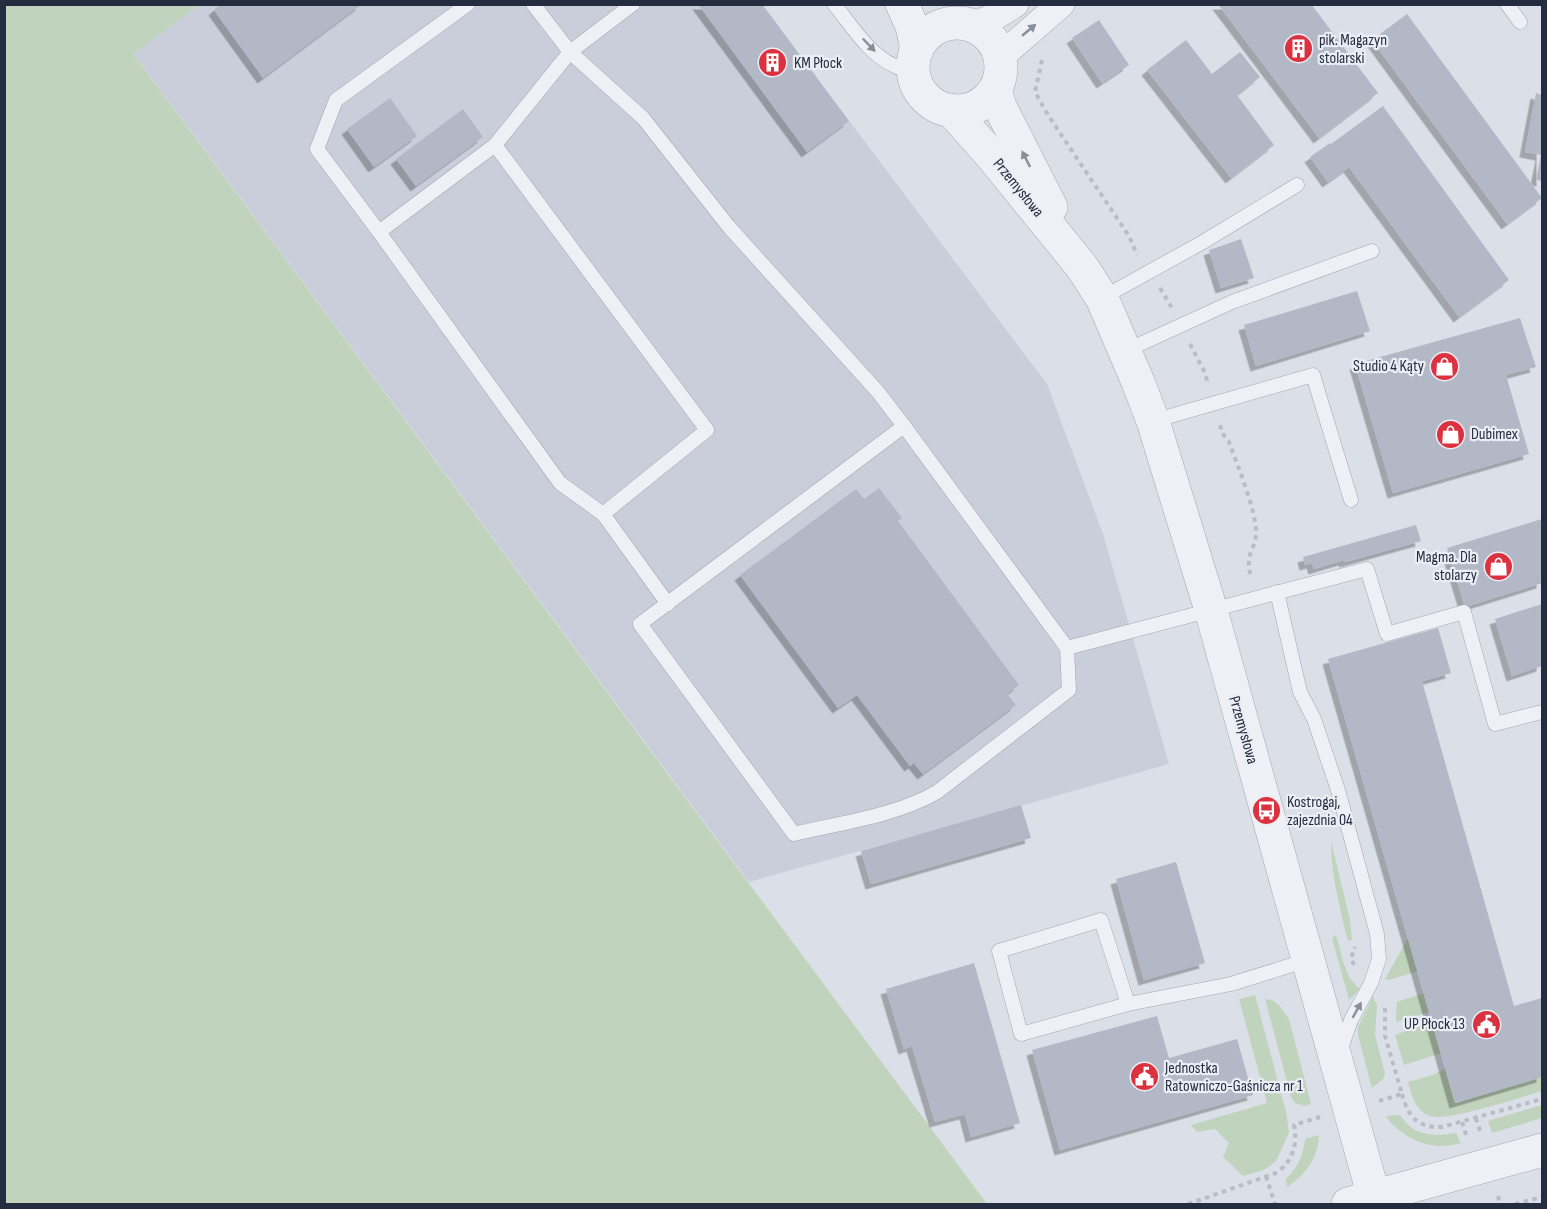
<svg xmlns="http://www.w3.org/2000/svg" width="1547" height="1209" font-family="'Sofia Sans Condensed',sans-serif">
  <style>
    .built { fill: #c9ceda }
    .green { fill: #c0d3bc }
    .building { fill: #b2b8c5; filter: url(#shadow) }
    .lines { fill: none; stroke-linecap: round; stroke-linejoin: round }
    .service-casing { stroke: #a0a6b2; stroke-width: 15 }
    .minor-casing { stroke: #a0a6b2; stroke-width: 28 }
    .tertiary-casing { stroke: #a0a6b2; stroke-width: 34 }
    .path { stroke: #b9bdc6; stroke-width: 4; stroke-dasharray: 4.5 4.5; stroke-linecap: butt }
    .service { stroke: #eef0f6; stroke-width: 14 }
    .minor { stroke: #eef0f6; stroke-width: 27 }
    .tertiary { stroke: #eef0f6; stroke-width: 33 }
    .oneway { fill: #898e9a }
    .labels { text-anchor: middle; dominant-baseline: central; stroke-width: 4.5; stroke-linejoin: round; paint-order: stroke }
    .poi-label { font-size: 16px; fill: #242c3f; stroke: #ebeef5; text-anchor: start }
    .street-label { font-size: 16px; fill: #242c3f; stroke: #ebeef5 }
  </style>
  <defs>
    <filter id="shadow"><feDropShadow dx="-5.5" dy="5.5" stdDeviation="0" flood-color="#0004"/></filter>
  </defs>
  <rect width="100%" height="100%" fill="#dbdfe8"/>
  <polygon class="built" points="97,5 762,5 1047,384 1103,534 1169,764 749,882"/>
  <g class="green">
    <polygon points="131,5 133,8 139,4 199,5 133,54 987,1204 5,1204 5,5"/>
    <path d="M1331 841 1350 920 1352 940 1348 941C1340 908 1331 876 1331 841Z"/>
    <path d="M1336 935C1342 955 1344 976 1360 989L1349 1000 1332 938Z"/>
    <polygon points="1408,938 1418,971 1389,980 1385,979"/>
    <polygon points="1424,993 1429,1012 1396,1022 1397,1002"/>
    <polygon points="1255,995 1286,1112 1289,1133 1276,1161 1264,1170 1243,1176 1223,1157 1229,1143 1215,1129 1197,1132 1191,1125 1267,1103 1239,999"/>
    <polygon points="1373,996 1377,1006 1375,1035 1385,1074 1383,1079 1372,1088 1358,1035 1358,1027"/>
    <polygon points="1265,999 1272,1000 1279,1005 1289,1019 1311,1104 1304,1106 1295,1103 1291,1097"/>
    <polygon points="1432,1022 1441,1053 1404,1065 1395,1035"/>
    <path d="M1446 1068 1456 1103 1542 1077V1091C1522 1097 1446 1122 1430 1116 1415 1110 1412 1096 1408 1082L1433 1075Z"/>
    <polygon points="1542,1105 1542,1118 1492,1133 1488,1121"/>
    <path d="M1393 1115H1400C1413 1136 1433 1137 1456 1133L1461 1143C1432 1152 1405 1140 1386 1117Z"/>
    <path d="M1319 1135C1318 1158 1306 1175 1287 1187L1286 1179C1297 1168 1304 1155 1305 1139Z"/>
  </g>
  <g class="building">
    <polygon points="221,4 362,4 263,78 214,10"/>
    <polygon points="698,4 762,4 849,121 807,152"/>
    <polygon points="1218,4 1311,4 1378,93 1319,138"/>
    <polygon points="1407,14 1542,198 1507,224 1372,40"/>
    <polygon points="1099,20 1129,65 1102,83 1072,38"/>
    <polygon points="1186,40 1212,74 1240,52 1260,77 1237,95 1274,145 1231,178 1147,70"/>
    <polygon points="1536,93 1542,95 1542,181 1536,180 1541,155 1525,152"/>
    <polygon points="390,98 417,136 374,167 347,129"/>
    <polygon points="1383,106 1509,280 1459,317 1349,167 1328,182 1310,157 1330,143 1331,144"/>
    <polygon points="463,109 483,137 416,186 396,159"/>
    <polygon points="1241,239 1254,278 1221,288 1209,250"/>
    <polygon points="1357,291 1370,331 1256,366 1244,325"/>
    <polygon points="1520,318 1536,367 1506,375 1529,454 1393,493 1355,364"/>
    <polygon points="879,488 902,518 898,521 1019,685 1007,694 1016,705 923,774 914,763 910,766 857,695 838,708 740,575 856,489 864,499"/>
    <polygon points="1542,519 1542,583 1465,607 1447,548"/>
    <polygon points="1416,525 1421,541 1345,562 1344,560 1314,569 1312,563 1305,565 1303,557"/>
    <polygon points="1542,604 1542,666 1512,676 1495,619"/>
    <polygon points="1438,628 1451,673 1422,681 1514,1006 1542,998 1542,1077 1455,1103 1328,659"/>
    <polygon points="1021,805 1031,838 871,884 861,851"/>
    <polygon points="1176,862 1205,963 1144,980 1116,879"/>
    <polygon points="974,963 1020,1123 971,1137 965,1114 935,1122 912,1046 904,1049 886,989"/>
    <polygon points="1157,1016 1169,1058 1237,1039 1253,1095 1060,1150 1032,1050"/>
  </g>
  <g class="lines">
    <defs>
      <g id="service">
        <polyline points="533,4 570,52 643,118 729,227 878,392 904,426"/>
        <polyline points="633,4 570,52 495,145 707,430 603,514 668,604"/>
        <path d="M834 4C852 26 869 55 895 66 900 69 908 70 914 71"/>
        <polyline points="1507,4 1520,22"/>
        <polyline points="495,145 379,232 560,483 603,514"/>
        <polyline points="379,232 317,149 336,100 468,4"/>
        <polyline points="1102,298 1203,242 1297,185"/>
        <polyline points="1125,351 1232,302 1372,251"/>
        <polyline points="1153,421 1313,375 1351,500"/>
        <polyline points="1277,592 1300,692 1314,719 1338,790 1377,934 1379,959 1371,983 1351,1020 1340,1051"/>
        <path d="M1067 648 904 426 640 624 794 834C840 823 896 816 937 792L1069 690 1067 648 1367 569 1387 634 1464 612 1495 724 1542 712"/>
        <polyline points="1128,1004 1101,920 999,951 1021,1034 1128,1004 1231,984 1308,960"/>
      </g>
      <g id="minor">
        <polyline points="972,26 994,17 1015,4"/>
        <polyline points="1000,57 1061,4"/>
      </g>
      <g id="tertiary">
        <polyline points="902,4 912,26 917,50"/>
        <circle cx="957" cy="67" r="44"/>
        <polyline points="995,89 1000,107 1051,207"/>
        <polyline points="951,110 991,155 1082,267 1102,298 1138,382 1153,421 1211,610 1374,1197"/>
        <polyline points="1348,1204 1542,1150"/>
      </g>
    </defs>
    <use href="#service" class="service-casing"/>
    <use href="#minor" class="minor-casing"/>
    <use href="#tertiary" class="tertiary-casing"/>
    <g class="path">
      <polyline points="1042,60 1035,92 1048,115 1129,236 1137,255"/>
      <polyline points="1160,288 1172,308"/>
      <polyline points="1190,344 1204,371 1208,383"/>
      <path d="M1220 425 1222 433 1229 442C1237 464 1256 510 1256 532 1256 551 1244 552 1251 577"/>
      <polyline points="1354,965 1351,958 1355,947"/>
      <path d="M1402 1094C1408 1116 1417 1128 1442 1127L1542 1099"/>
      <polyline points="1379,1101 1402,1094 1385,1036 1385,1005"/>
      <polyline points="1476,1118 1481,1134"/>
      <polyline points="1462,1122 1467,1138"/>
      <polyline points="1266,1176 1275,1204"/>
      <polyline points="1498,1196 1500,1204"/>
      <path d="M1188 1204 1276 1173C1293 1162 1298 1143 1294 1125L1320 1117"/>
      <polyline points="1515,1204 1542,1197"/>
    </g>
    <use href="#service" class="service"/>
    <use href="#minor" class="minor"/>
    <use href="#tertiary" class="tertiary"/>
  </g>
  <defs><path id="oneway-solid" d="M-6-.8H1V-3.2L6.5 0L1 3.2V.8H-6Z" transform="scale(1.5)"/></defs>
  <g class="oneway">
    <use href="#oneway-solid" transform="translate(1029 30) rotate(-40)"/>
    <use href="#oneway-solid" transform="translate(869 45) rotate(46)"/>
    <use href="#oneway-solid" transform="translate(1026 159) rotate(-117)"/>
    <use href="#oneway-solid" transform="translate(1357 1010) rotate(-61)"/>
  </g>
  <defs>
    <symbol id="building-disc" viewBox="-11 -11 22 22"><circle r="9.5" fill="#dc313e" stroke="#ebeef5"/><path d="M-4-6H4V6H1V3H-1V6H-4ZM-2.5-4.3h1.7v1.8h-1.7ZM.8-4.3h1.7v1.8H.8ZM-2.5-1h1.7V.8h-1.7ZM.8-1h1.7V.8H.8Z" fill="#fff"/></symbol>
    <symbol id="shop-disc" viewBox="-11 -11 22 22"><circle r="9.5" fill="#dc313e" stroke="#ebeef5"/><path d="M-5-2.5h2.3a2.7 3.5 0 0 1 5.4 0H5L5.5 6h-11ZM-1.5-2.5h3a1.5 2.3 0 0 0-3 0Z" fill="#fff"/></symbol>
    <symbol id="bus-disc" viewBox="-11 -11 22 22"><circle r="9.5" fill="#dc313e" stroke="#ebeef5"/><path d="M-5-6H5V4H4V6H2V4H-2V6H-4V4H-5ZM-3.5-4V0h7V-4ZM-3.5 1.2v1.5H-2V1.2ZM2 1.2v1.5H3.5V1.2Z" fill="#fff"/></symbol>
    <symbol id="civic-disc" viewBox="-11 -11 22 22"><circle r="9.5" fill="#dc313e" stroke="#ebeef5"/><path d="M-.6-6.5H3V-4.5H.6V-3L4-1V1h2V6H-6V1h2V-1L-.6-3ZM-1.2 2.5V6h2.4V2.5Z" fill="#fff"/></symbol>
  </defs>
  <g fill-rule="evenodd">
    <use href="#building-disc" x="1282" y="32" width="33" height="33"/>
    <use href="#building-disc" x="756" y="46" width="33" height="33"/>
    <use href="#shop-disc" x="1428" y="350" width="33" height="33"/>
    <use href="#shop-disc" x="1434" y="418" width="33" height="33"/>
    <use href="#shop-disc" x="1482" y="550" width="33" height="33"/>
    <use href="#bus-disc" x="1250" y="794" width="33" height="33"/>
    <use href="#civic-disc" x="1470" y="1008" width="33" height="33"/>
    <use href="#civic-disc" x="1128" y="1060" width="33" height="33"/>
  </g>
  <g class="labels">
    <g class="poi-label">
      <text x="1319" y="40">pik. Magazyn<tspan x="1319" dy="18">stolarski</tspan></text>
      <text x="794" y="63">KM Płock</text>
      <text x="1424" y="366" text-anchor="end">Studio 4 Kąty</text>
      <text x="1471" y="434">Dubimex</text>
      <text x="1477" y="557" text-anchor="end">Magma. Dla<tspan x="1477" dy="18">stolarzy</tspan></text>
      <text x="1287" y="802">Kostrogaj,<tspan x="1287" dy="18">zajezdnia 04</tspan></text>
      <text x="1465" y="1024" text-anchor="end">UP Płock 13</text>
      <text x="1165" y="1068">Jednostka<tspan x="1165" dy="18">Ratowniczo-Gaśnicza nr 1</tspan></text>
    </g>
    <g class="street-label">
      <text transform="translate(1018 188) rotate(51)">Przemysłowa</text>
      <text transform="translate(1243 730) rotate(74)">Przemysłowa</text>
    </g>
  </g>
  <rect width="1547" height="1209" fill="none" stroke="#242c3f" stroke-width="12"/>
</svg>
